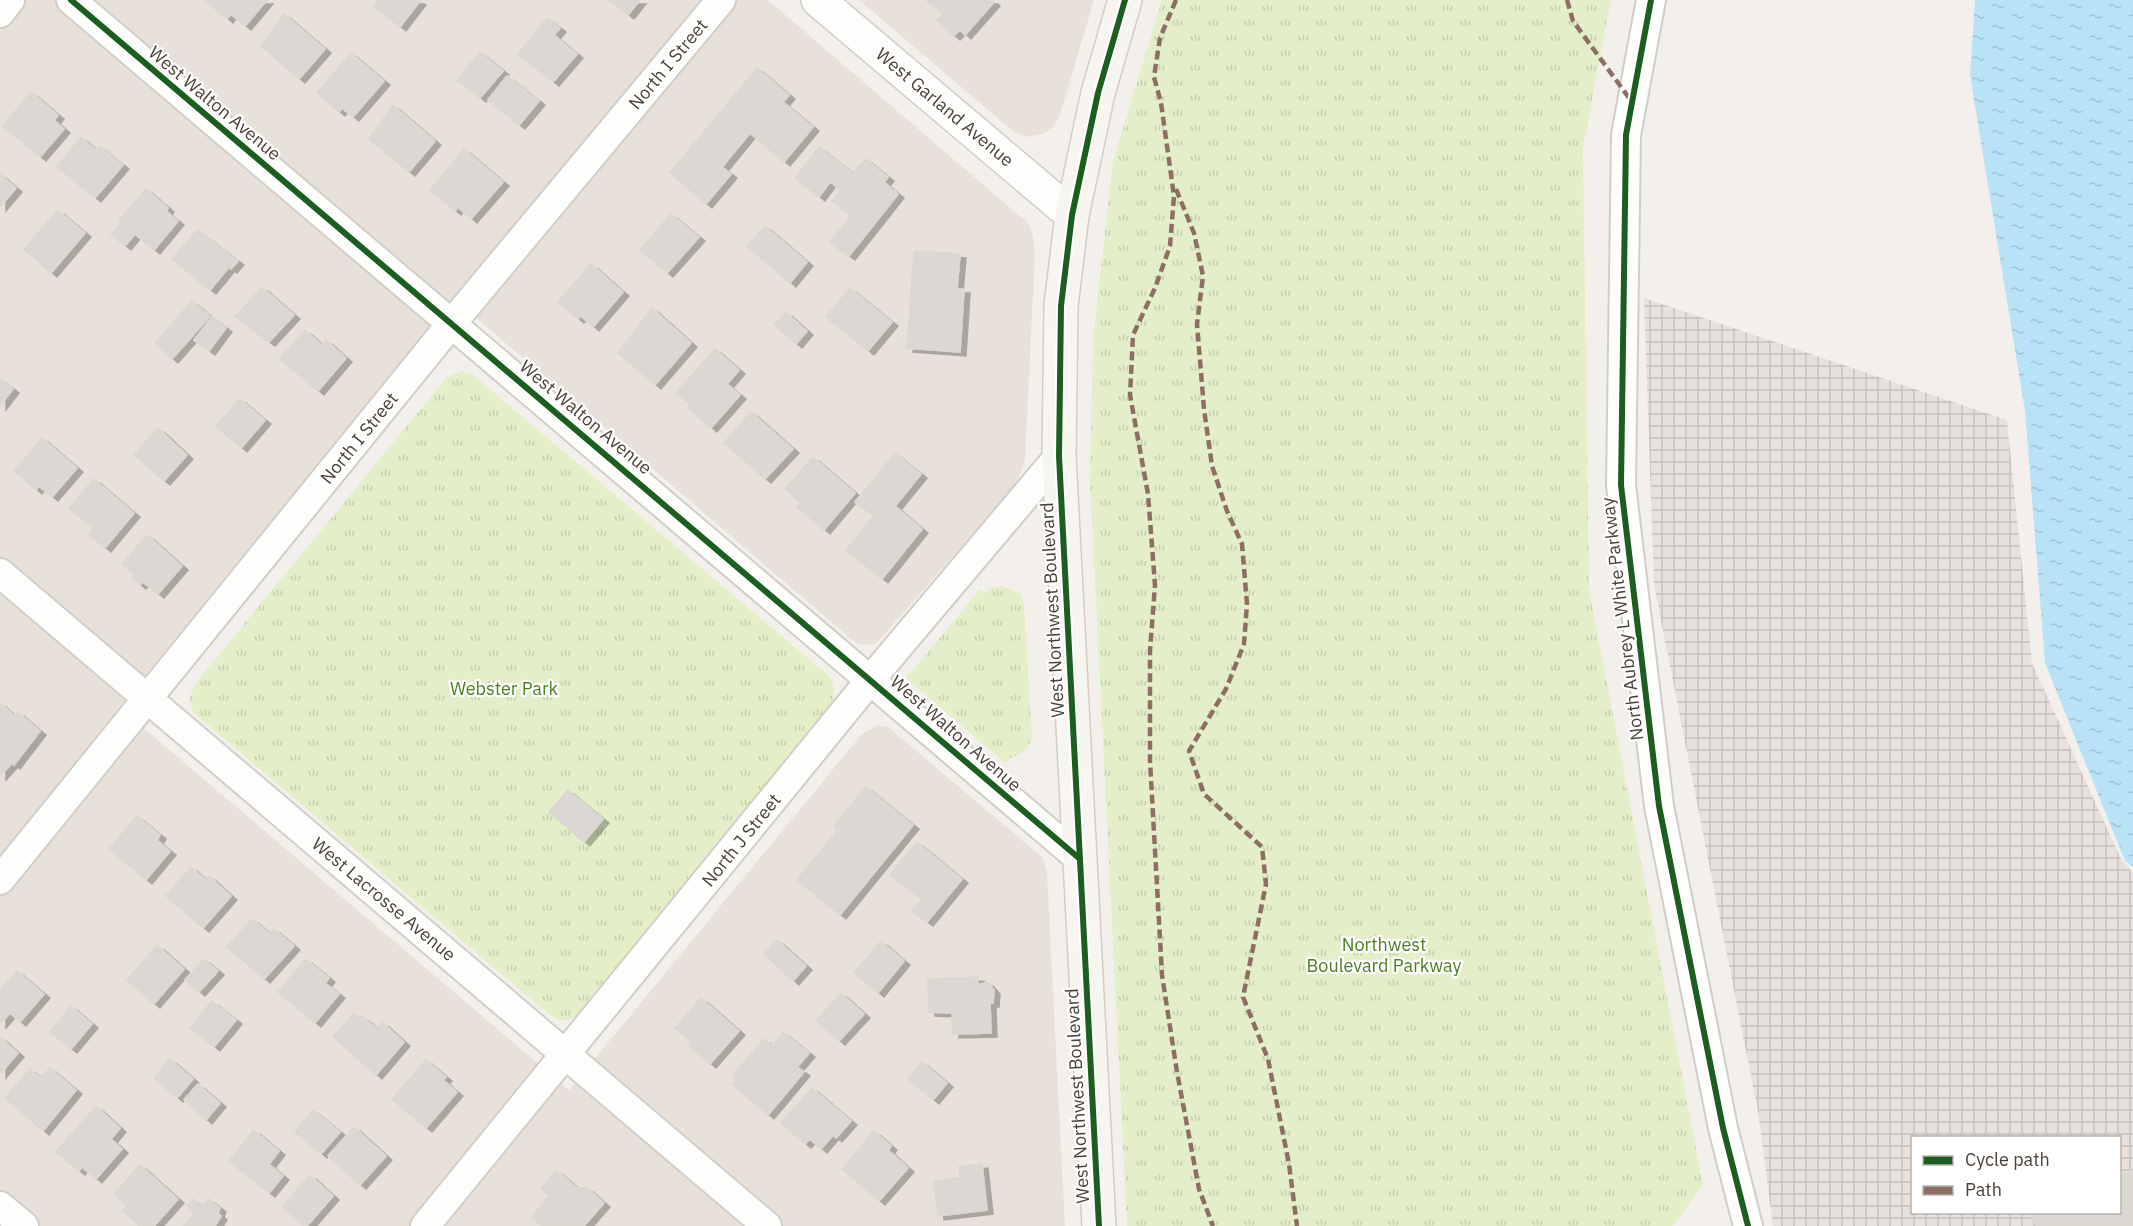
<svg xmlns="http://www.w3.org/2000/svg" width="2133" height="1226" font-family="'IBM Plex Sans',sans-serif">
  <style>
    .residential { fill: #e8e1d9 }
    .industrial { fill: url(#industrial-grid); fill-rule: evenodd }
    .park { fill: url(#park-tufts) }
    .water { fill: url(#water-ripples) }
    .building { fill: #dbd7d2; stroke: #dcd7d1; stroke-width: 1.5; filter: url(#shadow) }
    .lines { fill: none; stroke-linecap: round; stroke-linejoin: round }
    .minor-casing { stroke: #d1cec9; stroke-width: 32 }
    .tertiary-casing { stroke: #d1cec9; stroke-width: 36 }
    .secondary-casing { stroke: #d3cdc2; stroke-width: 36 }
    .minor { stroke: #fdfdfc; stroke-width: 28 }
    .tertiary { stroke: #fdfdfc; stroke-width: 33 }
    .secondary { stroke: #f7f5f0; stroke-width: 33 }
    .quiet { stroke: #8d6e63; stroke-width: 4.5; stroke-dasharray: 9 4.5; stroke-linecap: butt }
    .cycleway-casing { stroke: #fff; stroke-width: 10 }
    .cycleway { stroke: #1b5e20; stroke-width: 6 }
    .labels { text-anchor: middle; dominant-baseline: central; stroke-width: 4.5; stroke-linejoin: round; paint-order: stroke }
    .street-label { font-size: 18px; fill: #4b4136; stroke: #fff }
    .park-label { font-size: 18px; fill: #4d7f20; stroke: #fff }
  </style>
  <defs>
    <pattern id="industrial-grid" width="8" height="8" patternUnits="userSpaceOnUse" patternTransform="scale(1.5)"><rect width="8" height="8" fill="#e7e1dd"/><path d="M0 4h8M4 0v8" fill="none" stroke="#c8c2be"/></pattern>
    <pattern id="park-tufts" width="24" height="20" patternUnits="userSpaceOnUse" patternTransform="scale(1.5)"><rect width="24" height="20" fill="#e4efc9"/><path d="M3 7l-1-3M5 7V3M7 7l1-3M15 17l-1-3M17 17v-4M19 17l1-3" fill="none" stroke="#c5cead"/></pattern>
    <pattern id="water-ripples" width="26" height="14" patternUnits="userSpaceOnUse" patternTransform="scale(1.5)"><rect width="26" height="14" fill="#b8e2f5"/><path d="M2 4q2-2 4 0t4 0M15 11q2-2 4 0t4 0" fill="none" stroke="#a0c3d3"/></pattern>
    <filter id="shadow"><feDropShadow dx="6" dy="4" stdDeviation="0" flood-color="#0004"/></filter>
  </defs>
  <rect width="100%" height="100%" fill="#f3f0ec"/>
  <g class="residential">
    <polygon points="0,0 768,0 1028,223 1033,235 1035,251 1025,460 1017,483 877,643 867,645 856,643 454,299 119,707 569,1090 862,734 878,725 888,727 1043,858 1047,873 1065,1226 0,1226"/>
    <polygon points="859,0 1094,0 1060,115 1053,127 1043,134 1028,137 1014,132"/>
  </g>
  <path class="industrial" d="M1644 298 2007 420 2032 663 2121 859 2133 873V1226H1773L1758 1112 1654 585ZM1912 1138H2120V1212H1912Z"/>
  <g class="park">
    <polygon points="1162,0 1611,0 1583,147 1589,589 1703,1185 1673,1226 1127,1226 1090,481 1093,339 1113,161"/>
    <path d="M462 371 472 374 830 677C836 688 834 696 830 708L577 1015C567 1022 561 1021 551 1016L194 713C184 694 196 684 207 669L447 377Z"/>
    <path d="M1003 586 1021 594 1024 603 1032 738C1025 758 1017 751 1005 763L906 678 980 589 985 592 992 587Z"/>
  </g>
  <polygon class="water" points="1975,0 2133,0 2133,867 2125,861 2045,663 2025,411 1970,75"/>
  <g class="building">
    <polygon points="205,0 267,0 245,26 231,14 227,19"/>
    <polygon points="379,0 418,0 420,1 400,27 374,6"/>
    <polygon points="609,0 640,0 628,15"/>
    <polygon points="926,0 992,0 994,2 965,35 960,30 954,36 937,21 943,14"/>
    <polygon points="284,14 325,49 299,79 261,46"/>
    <polygon points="547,18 560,28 554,35 577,54 553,82 518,54"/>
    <polygon points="480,52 503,71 480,98 457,80"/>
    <polygon points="351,53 384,81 353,117 342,108 339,112 317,93"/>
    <polygon points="757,68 789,95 783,102 813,127 784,162 750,133 722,167 731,174 706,204 670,173"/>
    <polygon points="507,76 539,101 519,125 488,100"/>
    <polygon points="31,92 58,115 54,120 64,129 40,157 3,126"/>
    <polygon points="393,105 435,141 409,172 369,139"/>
    <polygon points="81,137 96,150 99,146 123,165 95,198 57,167"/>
    <polygon points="819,147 853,173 866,159 888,177 884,182 898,194 849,256 830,242 851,216 832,201 841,190 830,182 819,197 795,178"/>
    <polygon points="464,149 503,182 471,219 458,207 455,211 430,190"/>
    <polygon points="0,174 16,188 0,207"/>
    <polygon points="146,189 168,208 166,211 178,221 154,250 135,234 125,246 111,234 121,223 119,220"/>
    <polygon points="58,210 85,233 51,273 24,249"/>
    <polygon points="671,214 699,237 667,273 640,250"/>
    <polygon points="765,226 807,262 790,283 747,246"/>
    <polygon points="197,230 238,261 231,269 229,267 210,290 172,259"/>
    <polygon points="914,251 960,254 957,289 964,289 960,352 907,348"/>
    <polygon points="591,264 623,292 593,327 581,316 578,319 558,302"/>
    <polygon points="262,287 294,315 269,342 235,317"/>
    <polygon points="850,288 892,322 868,351 826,317"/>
    <polygon points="192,301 210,316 172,359 155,343"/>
    <polygon points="652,308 691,343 655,385 618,353"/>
    <polygon points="786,312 807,331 796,344 774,325"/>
    <polygon points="212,317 226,328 209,351 194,340"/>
    <polygon points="305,330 322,345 326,340 346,358 318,391 280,359"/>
    <polygon points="715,349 739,370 727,384 740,395 711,428 688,408 691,405 676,393"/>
    <polygon points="0,379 13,389 0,406"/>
    <polygon points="240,399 265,420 241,448 216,426"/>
    <polygon points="751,412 793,449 765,479 724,443"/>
    <polygon points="158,428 187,455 164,481 134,455"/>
    <polygon points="42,438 77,468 52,497 39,486 36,490 14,471"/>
    <polygon points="895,453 921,474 895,506 922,529 882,579 846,550 874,516 855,502"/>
    <polygon points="813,457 855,493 824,530 797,507 801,503 785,489"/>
    <polygon points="94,479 134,513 105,548 89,535 94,529 69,508"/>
    <polygon points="147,535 182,566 158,594 143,582 140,585 132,578 135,575 122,564"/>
    <polygon points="0,703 15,716 18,712 40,731 14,765 12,763 0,776"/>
    <polygon points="866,787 913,825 840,915 797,880 838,830 834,826"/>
    <polygon points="568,790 603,819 584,842 549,812"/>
    <polygon points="137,816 160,835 157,840 170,851 146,880 109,849"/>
    <polygon points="917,842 962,879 927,922 912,911 922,900 890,875"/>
    <polygon points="191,867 206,880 209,876 231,896 203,928 166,896"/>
    <polygon points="252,919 269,933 274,929 294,946 264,979 227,947"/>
    <polygon points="777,940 806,966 793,981 764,954"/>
    <polygon points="881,941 904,961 878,993 854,973"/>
    <polygon points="157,945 184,969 154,1004 127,980"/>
    <polygon points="204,959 218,971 199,992 185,980"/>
    <polygon points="306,959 329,978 325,983 339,994 315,1023 278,992"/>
    <polygon points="17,971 44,994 20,1022 10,1013 0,1024 0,990"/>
    <polygon points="978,977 978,985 987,982 994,990 993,1003 990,1003 991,1033 953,1034 952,1013 929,1012 928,979"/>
    <polygon points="841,993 864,1014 839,1041 816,1021"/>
    <polygon points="701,998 739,1031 710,1064 688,1045 691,1042 675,1028"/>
    <polygon points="212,1001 236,1020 214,1047 190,1028"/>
    <polygon points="71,1006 92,1024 71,1049 50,1032"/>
    <polygon points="354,1013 361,1019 363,1017 377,1029 382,1022 404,1042 376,1075 333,1037"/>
    <polygon points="783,1032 809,1053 797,1067 804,1072 768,1115 732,1084 736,1078 733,1075 764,1039 772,1046"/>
    <polygon points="0,1037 18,1053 0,1074"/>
    <polygon points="170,1059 193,1079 177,1098 154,1078"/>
    <polygon points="426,1060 446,1077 443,1080 457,1092 426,1128 392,1099"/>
    <polygon points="922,1062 947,1083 933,1100 908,1079"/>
    <polygon points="50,1068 76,1090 43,1131 5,1098 30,1069 41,1078"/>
    <polygon points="198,1084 220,1103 206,1120 184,1100"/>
    <polygon points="812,1088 851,1121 836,1138 833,1135 821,1149 810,1139 805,1144 781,1123"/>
    <polygon points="96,1106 120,1128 111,1139 122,1149 96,1179 82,1167 79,1171 56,1152"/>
    <polygon points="313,1110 340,1132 321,1154 295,1132"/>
    <polygon points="354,1127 386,1156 360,1185 328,1156"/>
    <polygon points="254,1130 279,1151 269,1164 283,1176 269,1193 229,1161"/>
    <polygon points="874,1131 891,1146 888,1150 908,1168 879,1201 842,1169"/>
    <polygon points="982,1164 987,1210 938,1216 934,1181 960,1178 959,1167"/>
    <polygon points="140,1165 178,1199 154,1226 139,1226 123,1211 127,1206 114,1194"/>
    <polygon points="556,1170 577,1188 587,1188 604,1203 584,1226 542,1226 532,1217 549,1196 541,1189"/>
    <polygon points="2133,1170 2133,1226 2036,1226 2031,1212 2120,1212 2120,1176"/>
    <polygon points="310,1175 333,1196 307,1226 304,1226 282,1207"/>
    <polygon points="193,1199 202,1206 209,1199 220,1208 218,1213 221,1216 215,1226 184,1226 195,1213 187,1206"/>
  </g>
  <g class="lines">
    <defs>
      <g id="minor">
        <polyline points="71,0 1080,859"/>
        <polyline points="1651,0 1626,135 1621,485 1659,806 1723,1128 1748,1226"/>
        <polyline points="0,13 10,0"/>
        <polyline points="0,573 767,1226"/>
        <polyline points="0,880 452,323 721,0"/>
        <polyline points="0,1206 24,1226"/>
        <polyline points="425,1226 871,679 1059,456"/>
      </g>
      <polyline id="tertiary" points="818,0 1072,215"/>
      <polyline id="secondary" points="1099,1226 1059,456 1061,306 1072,215 1098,93 1125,0"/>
    </defs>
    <use href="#minor" class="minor-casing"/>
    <use href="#tertiary" class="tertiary-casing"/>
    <use href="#secondary" class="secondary-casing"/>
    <use href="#minor" class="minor"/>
    <use href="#tertiary" class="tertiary"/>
    <use href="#secondary" class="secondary"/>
    <g class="quiet">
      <polyline points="1176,0 1160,38 1154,77 1161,103 1174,196 1170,246 1155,288 1133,335 1130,395 1148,494 1155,585 1150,651 1150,761 1162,975 1177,1072 1199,1189 1213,1226"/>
      <polyline points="1567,0 1573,21 1632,102"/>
      <polyline points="1176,189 1194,233 1203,276 1197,324 1204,409 1212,466 1227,511 1242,544 1247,604 1244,644 1226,689 1189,751 1204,794 1262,847 1266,884 1243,997 1268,1059 1289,1164 1297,1226"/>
    </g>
    <defs>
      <g id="cycleway">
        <polyline points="71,0 1080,859"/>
        <polyline points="1651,0 1626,135 1621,485 1659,806 1723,1128 1748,1226"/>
        <polyline points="1099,1226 1059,456 1061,306 1072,215 1098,93 1125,0"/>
      </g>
    </defs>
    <use href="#cycleway" class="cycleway-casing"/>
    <use href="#cycleway" class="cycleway"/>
  </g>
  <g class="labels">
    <g class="street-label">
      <text transform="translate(668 64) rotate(-50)">North I Street</text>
      <text transform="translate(215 103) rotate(40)">West Walton Avenue</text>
      <text transform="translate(945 107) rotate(40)">West Garland Avenue</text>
      <text transform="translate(586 417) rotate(40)">West Walton Avenue</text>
      <text transform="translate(359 438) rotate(-51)">North I Street</text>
      <text transform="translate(1052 610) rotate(-93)">West Northwest Boulevard</text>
      <text transform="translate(1622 619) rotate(-97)">North Aubrey L White Parkway</text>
      <text transform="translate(956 733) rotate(41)">West Walton Avenue</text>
      <text transform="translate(741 840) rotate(-51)">North J Street</text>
      <text transform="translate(384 899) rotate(40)">West Lacrosse Avenue</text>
      <text transform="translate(1077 1096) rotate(-93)">West Northwest Boulevard</text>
    </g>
    <g class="park-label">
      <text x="504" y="688">Webster Park</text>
      <text x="1384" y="944">Northwest<tspan x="1384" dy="21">Boulevard Parkway</tspan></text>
    </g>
  </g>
  <rect x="1911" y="1136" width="210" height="78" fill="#ffffff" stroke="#b7b3af" stroke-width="1.5"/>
  <rect x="1923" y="1156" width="30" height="9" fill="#1b5e20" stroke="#b7b3af" stroke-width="1.5"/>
  <text x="1965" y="1166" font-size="18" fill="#4b4136">Cycle path</text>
  <rect x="1923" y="1186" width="30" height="9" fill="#8d6e63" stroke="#b7b3af" stroke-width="1.5"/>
  <text x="1965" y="1196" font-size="18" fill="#4b4136">Path</text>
</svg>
